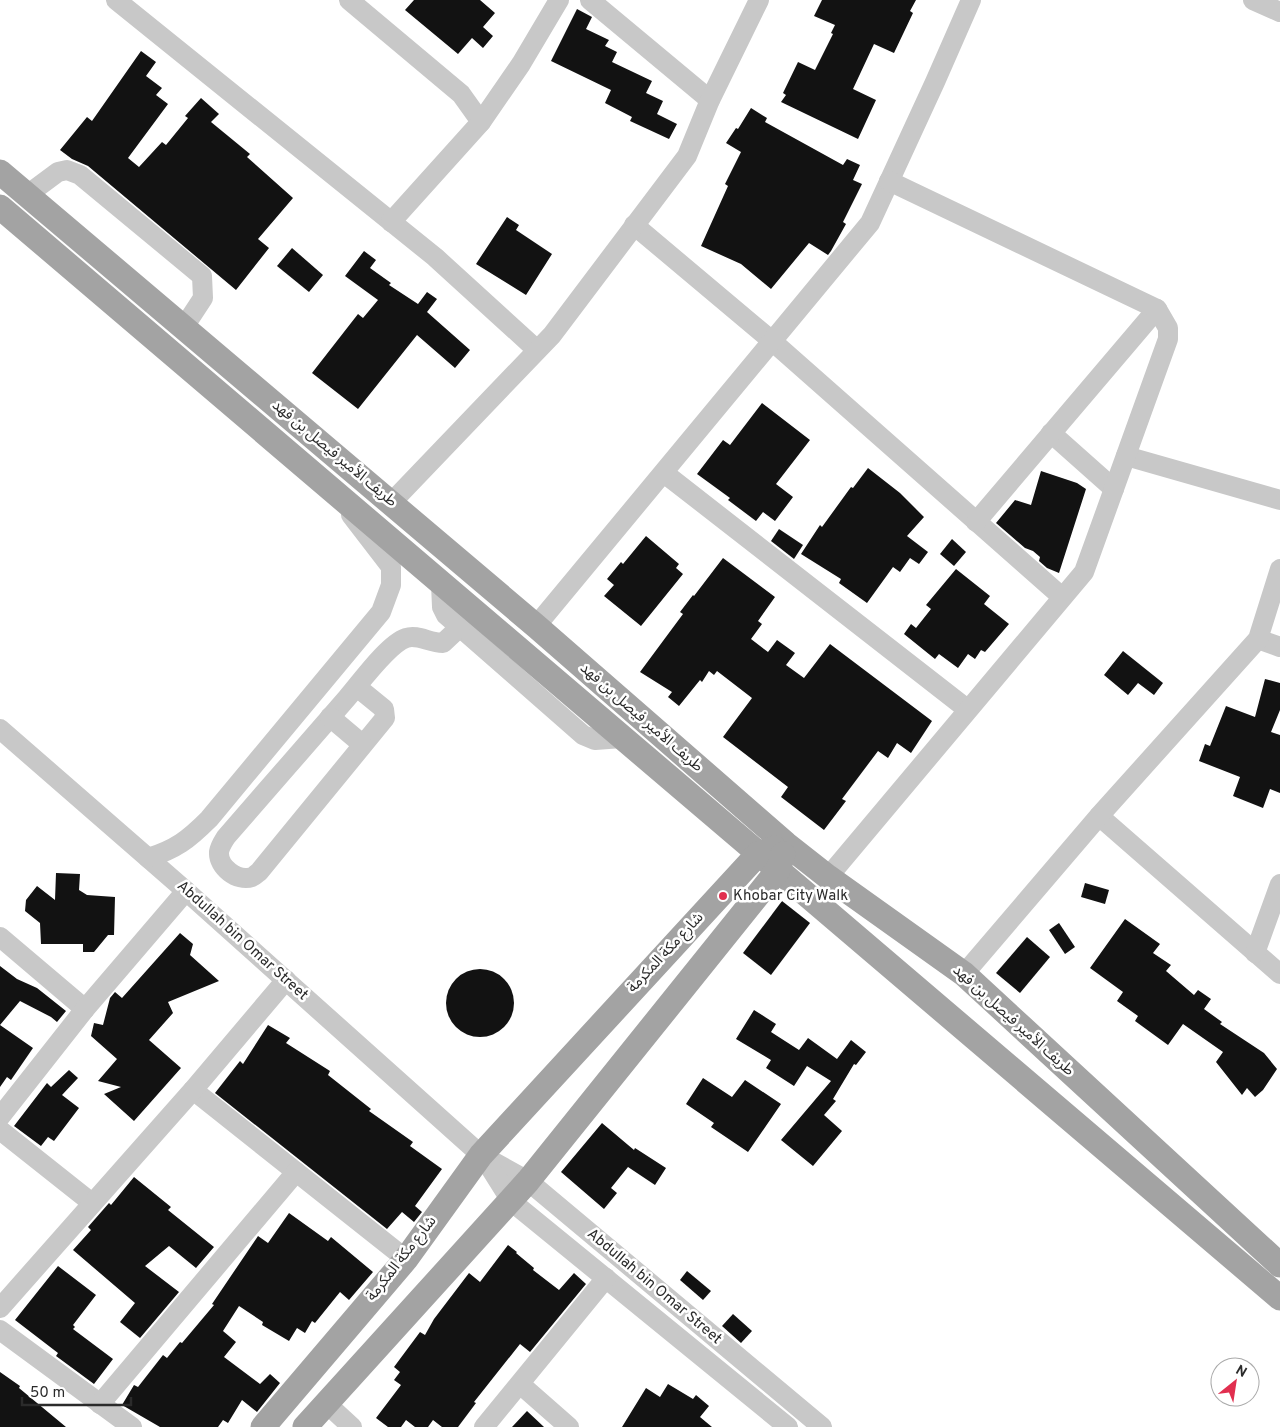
<svg xmlns="http://www.w3.org/2000/svg" width="1280" height="1427" font-family="Overpass,'Noto Sans Arabic',sans-serif">
  <style>
    .building { fill: #121212 }
    .lines { fill: none; stroke-linecap: round; stroke-linejoin: round }
    .minor { stroke: #c8c8c8; stroke-width: 20 }
    .major { stroke: #a3a3a3; stroke-width: 25 }
    .poi-dot { fill: #e12f4f; stroke: #fff; stroke-width: 2 }
    .labels { text-anchor: middle; dominant-baseline: central; stroke-width: 5; stroke-linejoin: round; paint-order: stroke }
    .street-label { font-size: 15px; fill: #2b2b2b; stroke: #fff }
    .poi-label { font-size: 15px; fill: #2b2b2b; stroke: #fff; text-anchor: start }
  </style>
  <rect width="100%" height="100%" fill="#fff"/>
  <g class="building">
    <polygon points="414,0 480,0 495,13 483,27 493,36 483,48 472,38 458,54 405,10"/>
    <polygon points="822,0 916,0 910,11 913,13 894,53 874,44 853,89 876,100 858,139 781,102 786,95 783,93 798,62 815,70 833,34 831,33 835,25 814,16"/>
    <polygon points="577,9 592,17 586,29 609,40 605,46 617,52 612,62 652,81 646,93 663,101 657,114 677,124 669,139 630,121 632,117 605,103 611,90 551,61"/>
    <polygon points="141,51 156,62 146,76 162,88 156,95 168,104 128,158 139,167 162,142 166,145 188,118 185,116 201,98 219,114 211,122 250,154 247,157 293,198 258,239 269,248 236,290 88,166 72,159 60,150 87,117 92,121"/>
    <polygon points="751,108 767,118 765,122 843,165 847,159 860,165 853,180 862,184 843,222 846,224 831,251 828,255 809,243 771,289 741,264 701,246 728,186 725,184 741,152 726,143 736,128 738,129"/>
    <polygon points="507,217 519,225 516,230 552,254 526,295 476,264"/>
    <polygon points="292,248 323,275 309,292 277,266"/>
    <polygon points="364,251 376,260 370,268 391,283 389,285 418,304 427,292 437,299 427,312 470,350 455,368 417,335 358,409 312,373 358,314 363,318 378,300 345,276"/>
    <polygon points="762,403 810,440 776,484 793,497 775,521 763,512 756,521 728,500 730,498 697,474 723,440 730,445"/>
    <polygon points="868,468 900,493 924,517 907,536 928,552 919,564 910,558 900,572 893,567 867,603 839,583 841,579 801,554 820,525 822,527 851,487 853,488"/>
    <polygon points="1041,471 1077,483 1086,489 1059,573 1047,568 1039,561 1040,557 1033,551 1025,548 996,523 1015,500 1031,505"/>
    <polygon points="779,529 803,545 794,559 771,541"/>
    <polygon points="646,536 679,564 676,568 683,574 641,626 604,596 614,585 607,579 621,562 623,564"/>
    <polygon points="952,539 966,552 954,566 940,554"/>
    <polygon points="723,558 775,597 758,621 762,624 751,639 768,652 777,640 795,653 786,665 804,678 830,644 932,721 911,753 897,743 888,758 878,751 842,799 846,801 824,830 781,797 788,787 723,737 752,698 717,671 714,675 709,671 702,682 700,680 679,706 668,697 672,692 640,672 683,614 680,612 693,595 694,596"/>
    <polygon points="956,569 990,596 984,604 1009,624 985,652 981,650 975,659 968,654 958,668 939,654 935,659 904,634 911,624 916,628 931,609 926,605"/>
    <polygon points="1123,651 1163,683 1154,695 1138,683 1128,695 1104,675"/>
    <polygon points="1265,679 1280,683 1280,710 1271,732 1280,735 1280,793 1270,789 1263,808 1233,796 1240,777 1199,761 1205,744 1210,746 1226,706 1255,717"/>
    <polygon points="56,873 80,874 79,890 87,895 115,897 114,935 108,935 94,952 83,952 83,944 41,944 40,923 25,911 26,900 37,886 55,900"/>
    <polygon points="1085,883 1109,890 1105,904 1081,897"/>
    <polygon points="782,901 810,923 771,975 743,953"/>
    <polygon points="1125,919 1160,944 1153,953 1171,965 1166,971 1194,995 1198,990 1211,999 1204,1009 1222,1022 1220,1024 1264,1053 1277,1069 1263,1090 1255,1097 1247,1088 1242,1095 1216,1062 1223,1052 1183,1024 1168,1045 1135,1021 1138,1016 1117,1001 1123,992 1090,968"/>
    <polygon points="1059,923 1075,947 1065,954 1049,930"/>
    <polygon points="180,933 193,944 190,955 219,981 168,1002 173,1013 149,1040 181,1068 134,1121 104,1094 121,1087 98,1081 117,1059 91,1036 94,1023 103,1025 110,998 115,992 122,998"/>
    <polygon points="1027,937 1050,957 1020,993 996,973"/>
    <polygon points="0,966 17,979 37,988 66,1011 57,1022 51,1017 20,1001 0,1025 33,1048 11,1080 7,1077 0,1087"/>
    <circle cx="480" cy="1003" r="34"/>
    <polygon points="754,1010 776,1024 771,1032 799,1050 808,1038 837,1059 851,1040 866,1052 856,1065 854,1064 833,1099 836,1101 824,1115 842,1131 813,1166 781,1140 831,1081 807,1066 794,1086 766,1068 771,1060 736,1039"/>
    <polygon points="268,1025 290,1038 286,1043 330,1071 328,1075 371,1109 369,1111 413,1142 410,1146 442,1169 415,1206 422,1212 414,1222 402,1212 387,1229 215,1093 240,1061 243,1064"/>
    <polygon points="69,1070 78,1078 62,1095 79,1108 54,1141 48,1137 41,1146 14,1126 47,1083 51,1087"/>
    <polygon points="703,1078 732,1097 745,1080 781,1104 748,1152 711,1127 714,1123 686,1104"/>
    <polygon points="602,1123 634,1150 635,1148 666,1168 655,1185 628,1167 611,1188 617,1193 604,1209 561,1172"/>
    <polygon points="134,1177 171,1207 168,1210 214,1247 196,1268 169,1246 145,1266 179,1292 140,1338 120,1322 135,1303 73,1250 91,1230 88,1227 109,1203 111,1205"/>
    <polygon points="289,1213 328,1241 331,1237 373,1272 349,1300 340,1292 315,1323 312,1321 305,1333 297,1328 289,1341 262,1325 263,1322 239,1306 223,1331 236,1342 224,1357 260,1384 270,1374 280,1383 257,1412 242,1400 228,1423 223,1420 218,1427 160,1427 122,1405 134,1385 138,1387 163,1355 167,1358 180,1342 182,1343 214,1305 212,1304 258,1236 268,1243"/>
    <polygon points="508,1245 517,1252 516,1253 534,1268 533,1270 559,1290 574,1273 586,1284 530,1352 520,1344 474,1402 476,1403 458,1427 442,1427 433,1420 428,1427 415,1427 406,1420 401,1427 388,1427 376,1418 401,1385 394,1380 400,1372 394,1367 420,1332 425,1335 434,1319 469,1273 480,1282"/>
    <polygon points="58,1266 96,1295 73,1325 75,1327 73,1329 113,1359 94,1384 56,1356 58,1353 15,1320"/>
    <polygon points="687,1271 711,1291 703,1300 680,1280"/>
    <polygon points="733,1314 752,1331 741,1343 722,1326"/>
    <polygon points="0,1372 20,1386 19,1388 66,1427 0,1427"/>
    <polygon points="668,1384 693,1399 696,1395 709,1406 700,1417 712,1427 622,1427 646,1388 660,1397"/>
    <polygon points="527,1411 544,1427 512,1427"/>
  </g>
  <g class="lines">
    <g class="minor">
      <polyline points="116,0 435,257 537,350"/>
      <polyline points="349,0 461,94 481,122"/>
      <polyline points="590,0 710,100"/>
      <polyline points="1253,0 1280,12"/>
      <polyline points="27,195 58,172 67,170 80,175 202,276 203,298 184,327"/>
      <polyline points="391,222 481,122 521,64 559,0"/>
      <polyline points="634,225 772,341 1062,597"/>
      <polyline points="1051,433 1114,489"/>
      <polyline points="1126,456 1280,500"/>
      <polyline points="664,473 967,709"/>
      <polyline points="391,503 552,335 687,156 710,100 759,0"/>
      <polyline points="976,522 1157,309"/>
      <polyline points="441,584 442,607 446,615 583,735 595,740 622,738"/>
      <polyline points="536,626 870,223 935,82 971,0"/>
      <polyline points="1258,639 1280,647"/>
      <path d="M357 687 384 709 385 718 259 872C257 873 255 876 252 877 237 882 218 867 219 852 220 846 223 842 226 837 266 791 307 744 347 698 360 683 388 644 406 638 418 634 429 643 443 643L460 627"/>
      <polyline points="330,717 362,744"/>
      <polyline points="0,729 186,891 481,1155 528,1181 822,1427"/>
      <polyline points="1099,816 1280,974"/>
      <path d="M148 858C176 849 188 840 209 819L381 612 391 585V567L351 515"/>
      <polyline points="828,877 1084,572 1168,339 1168,328 1157,309 889,181"/>
      <polyline points="0,937 85,1009"/>
      <polyline points="1255,953 1280,884"/>
      <polyline points="964,974 1099,816 1258,639 1280,569"/>
      <polyline points="193,1090 406,1259"/>
      <polyline points="0,1117 85,1009 186,891"/>
      <polyline points="0,1130 92,1203"/>
      <polyline points="484,1158 511,1201 788,1427"/>
      <polyline points="0,1308 193,1090 286,980"/>
      <polyline points="0,1330 132,1427"/>
      <polyline points="520,1384 569,1427"/>
      <polyline points="100,1404 296,1172"/>
      <polyline points="327,1404 352,1427"/>
      <polyline points="484,1427 606,1278"/>
    </g>
    <g class="major">
      <polyline points="0,172 536,626 786,844 828,877 964,974 1280,1265"/>
      <polyline points="0,207 1280,1298"/>
      <polyline points="263,1427 406,1259 481,1155 758,854 774,848"/>
      <polyline points="305,1427 528,1181 778,870 783,854"/>
    </g>
  </g>
  <circle class="poi-dot" cx="723" cy="896" r="5"/>
  <g class="labels">
    <g class="street-label">
      <text transform="translate(334 454) rotate(40)">طريف الأمير فيصل بن فهد</text>
      <text transform="translate(641 718) rotate(41)">طريف الأمير فيصل بن فهد</text>
      <text transform="translate(242 941) rotate(42)">Abdullah bin Omar Street</text>
      <text transform="translate(666 953) rotate(-47)">شارع مكة المكرمة</text>
      <text transform="translate(1013 1021) rotate(42)">طريف الأمير فيصل بن فهد</text>
      <text transform="translate(402 1259) rotate(-52)">شارع مكة المكرمة</text>
      <text transform="translate(654 1287) rotate(40)">Abdullah bin Omar Street</text>
    </g>
    <g class="poi-label">
      <text x="733" y="896">Khobar City Walk</text>
    </g>
  </g>
  <g transform="translate(1235 1382) rotate(30)"><circle r="24" fill="#ffffff" stroke="#aaaaaa"/>
  <path d="M0-4L9 19L0 12L-9 19Z" fill="#e12f4f"/>
  <text y="-8" font-size="14" font-weight="bold" text-anchor="middle" fill="#2b2b2b">N</text>
  </g>
  <path d="M22 1397v8h109v-8" fill="none" stroke="#2b2b2b" stroke-width="2.5"/>
  <text x="30" y="1397" font-size="15" fill="#2b2b2b" stroke="#ffffff" stroke-width="4" paint-order="stroke">50 m</text>
</svg>
